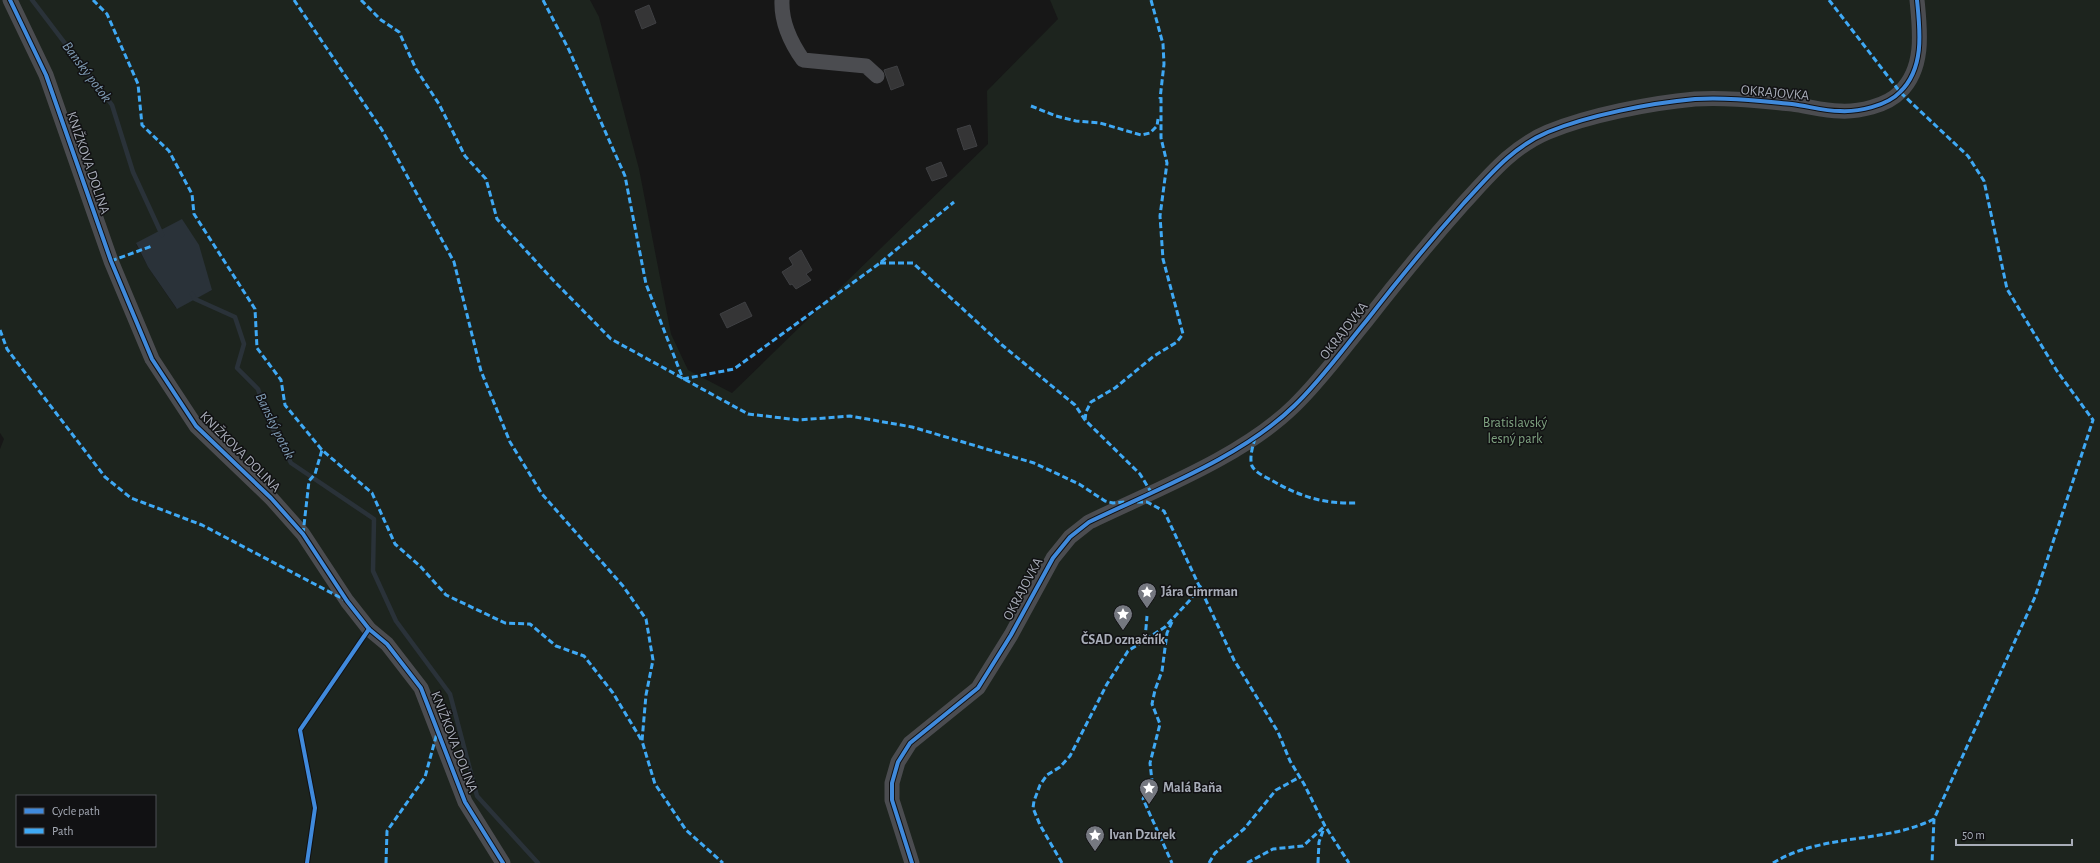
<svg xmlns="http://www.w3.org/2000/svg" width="2100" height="863" font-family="'Alegreya Sans',sans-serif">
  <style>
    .green { fill: #1d241e; fill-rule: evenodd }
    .water { fill: #2a3239 }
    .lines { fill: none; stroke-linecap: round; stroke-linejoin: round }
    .stream { stroke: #2a3239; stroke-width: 4.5 }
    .building { fill: #353536; stroke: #3f4043 }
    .street { stroke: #4b4c50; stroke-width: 15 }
    .quiet { stroke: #3fa9f5; stroke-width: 3; stroke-dasharray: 6 3; stroke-linecap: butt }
    .cycleway-casing { stroke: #111113; stroke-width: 6 }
    .cycleway { stroke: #408adc; stroke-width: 4 }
    .labels { text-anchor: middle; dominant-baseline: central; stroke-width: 3; stroke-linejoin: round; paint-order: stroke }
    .street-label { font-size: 14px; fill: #a8adb8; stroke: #111113 }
    .park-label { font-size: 14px; fill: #7fa381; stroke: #111113 }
    .poi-label { font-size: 14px; font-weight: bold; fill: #a8adb8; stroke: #111113; text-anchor: start }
    .water-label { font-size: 15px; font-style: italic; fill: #7f9bb3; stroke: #111113 }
  </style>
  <rect width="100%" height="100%" fill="#171717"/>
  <path class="green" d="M0 0H590L599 17 639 169 671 334 688 370 732 393 988 144 987 91 1058 19 1050 0H2100V863H0V449L4 439 0 433ZM136 244 212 290 176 308 148 267ZM17 796H155V846H17Z"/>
  <polygon class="water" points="182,219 199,245 212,290 177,309 148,267 136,243"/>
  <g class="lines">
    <g class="stream">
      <polyline points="32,0 112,105 133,172 162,235"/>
      <polyline points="192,294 195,299 235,317 244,344 237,368 258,389 268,420 291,463 374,519 373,571 396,621 450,694 477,796 538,863"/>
    </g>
  </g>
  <g class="building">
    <polygon points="649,5 656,23 642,29 635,11"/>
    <polygon points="897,66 904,85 891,90 884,70"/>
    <polygon points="970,125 977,146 964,150 957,129"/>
    <polygon points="941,162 947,176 932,181 926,168"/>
    <polygon points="801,250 812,270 806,274 811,280 796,289 792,284 790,285 782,272 793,265 789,258"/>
    <polygon points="745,302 752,316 727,328 720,314"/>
  </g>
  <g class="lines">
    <g class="street">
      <polyline points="10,0 46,75 111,261 152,359 196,426 271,498 303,534 347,601 369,629 387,644 421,688 465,802 503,863"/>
      <path d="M782 0C781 22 791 43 803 60L866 66 877 76"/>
      <path d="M912 863 892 800V783L898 762 910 743 978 688 1011 635 1053 558 1070 537 1089 522C1155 490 1242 457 1294 406 1321 380 1343 349 1367 320 1398 280 1430 241 1463 204 1489 176 1512 147 1548 132 1589 115 1651 103 1695 99 1727 97 1760 101 1792 104 1808 106 1824 111 1840 111 1858 112 1887 106 1900 92 1925 68 1920 30 1917 0"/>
    </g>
    <g class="quiet">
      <polyline points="93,0 107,14 138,84 142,125 169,151 192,194 194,214 255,309 257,348 281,380 285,405 322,450 372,493 395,544 420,566 446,595 505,623 530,624 556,646 584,656 613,693 642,741"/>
      <polyline points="294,0 382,130 454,262 481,371 510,442 542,494 623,586 646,619 653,660 646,695 642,741 655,784 686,830 723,863"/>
      <polyline points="361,0 381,20 399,32 416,69 439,104 465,156 486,179 497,219 553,280 611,339 748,414 799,420 850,416 912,427 1034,463 1079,484 1105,501 1113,503 1125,502"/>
      <polyline points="543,0 569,50 625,176 646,284 683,379"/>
      <polyline points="1151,0 1163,44 1164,64 1160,99"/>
      <polyline points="1829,0 1900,92 1968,156 1984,181 2007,289 2057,371 2093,420 2035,597 1934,819 1932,863"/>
      <polyline points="1031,106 1056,116 1076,121 1100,123 1141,135 1150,133 1157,126 1158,119"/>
      <polyline points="111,261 152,246"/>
      <polyline points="880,263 913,263 1002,345 1075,405 1085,420 1140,474 1151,492"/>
      <polyline points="0,330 7,349 105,477 131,498 202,525 345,600"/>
      <polyline points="683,379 734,369 880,263 954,202"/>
      <polyline points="1085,420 1086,412 1091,402 1115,388 1154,356 1177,342 1183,334 1163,259 1160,216 1167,163 1161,138 1161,96"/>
      <path d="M1255 438C1253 446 1249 457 1252 466 1255 472 1265 477 1271 480 1301 497 1323 504 1357 503"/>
      <polyline points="1137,502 1147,502 1164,511 1234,660 1278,732 1290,761 1304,784 1325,826 1349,863"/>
      <polyline points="303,534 309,481 315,474 322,450"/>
      <polyline points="1172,622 1167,633 1162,671 1155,690 1152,704 1160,724 1150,763 1152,781 1143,799 1172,863"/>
      <polyline points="1145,639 1147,616"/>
      <polyline points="386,863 387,831 425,777 437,733"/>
      <polyline points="1062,863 1040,825 1033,808 1034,801 1040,785 1047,775 1060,767 1070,756 1107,684 1128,651 1165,627 1190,600 1202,584"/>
      <polyline points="1209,863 1215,853 1244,829 1276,790 1300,777"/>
      <polyline points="1247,863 1273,849 1303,846 1325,826"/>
      <polyline points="1318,863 1319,842 1324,828"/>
      <path d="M1773 863C1822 833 1884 844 1934 819"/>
    </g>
    <defs>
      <g id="cycleway">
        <polyline points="10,0 46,75 111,261 152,359 196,426 271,498 303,534 347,601 369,629 387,644 421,688 465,802 503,863"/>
        <polyline points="307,863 315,808 300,730 369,629"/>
        <path d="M912 863 892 800V783L898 762 910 743 978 688 1011 635 1053 558 1070 537 1089 522C1155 490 1242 457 1294 406 1321 380 1343 349 1367 320 1398 280 1430 241 1463 204 1489 176 1512 147 1548 132 1589 115 1651 103 1695 99 1727 97 1760 101 1792 104 1808 106 1824 111 1840 111 1858 112 1887 106 1900 92 1925 68 1920 30 1917 0"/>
      </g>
    </defs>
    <use href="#cycleway" class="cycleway-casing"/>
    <use href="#cycleway" class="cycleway"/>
  </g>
  <defs>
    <symbol id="sight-pin" viewBox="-11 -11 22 30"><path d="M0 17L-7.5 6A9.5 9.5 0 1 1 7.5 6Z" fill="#757880" stroke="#111113"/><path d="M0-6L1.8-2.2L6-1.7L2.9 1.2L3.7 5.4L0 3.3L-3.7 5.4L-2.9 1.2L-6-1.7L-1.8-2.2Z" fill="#fff"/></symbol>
  </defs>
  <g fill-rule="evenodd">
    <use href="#sight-pin" x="1136" y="581" width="22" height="30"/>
    <use href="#sight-pin" x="1112" y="603" width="22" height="30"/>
    <use href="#sight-pin" x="1138" y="777" width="22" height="30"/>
    <use href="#sight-pin" x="1084" y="824" width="22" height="30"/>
  </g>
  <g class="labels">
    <g class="street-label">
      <text transform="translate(1775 93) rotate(5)">OKRAJOVKA</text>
      <text transform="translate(88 163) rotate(71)">KNIŽKOVA DOLINA</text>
      <text transform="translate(1344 331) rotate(-52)">OKRAJOVKA</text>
      <text transform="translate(240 452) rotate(45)">KNIŽKOVA DOLINA</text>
      <text transform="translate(1023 589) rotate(-62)">OKRAJOVKA</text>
      <text transform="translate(454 742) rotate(69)">KNIŽKOVA DOLINA</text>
    </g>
    <g class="park-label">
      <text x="1515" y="423">Bratislavský<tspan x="1515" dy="16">lesný park</tspan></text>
    </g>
    <g class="poi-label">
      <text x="1161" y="592">Jára Cimrman</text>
      <text x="1123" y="640" text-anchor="middle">ČSAD označník</text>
      <text x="1163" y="788">Malá Baňa</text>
      <text x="1109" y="835">Ivan Dzurek</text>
    </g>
    <g class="water-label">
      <text transform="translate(87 72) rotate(53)">Banský potok</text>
      <text transform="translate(275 426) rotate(64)">Banský potok</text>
    </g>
  </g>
  <rect x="16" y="795" width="140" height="52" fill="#111113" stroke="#4d4f55"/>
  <rect x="24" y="808" width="20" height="6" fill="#408adc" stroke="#4d4f55"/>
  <text x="52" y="815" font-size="12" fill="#a8adb8">Cycle path</text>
  <rect x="24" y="828" width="20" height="6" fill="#3fa9f5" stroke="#4d4f55"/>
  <text x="52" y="835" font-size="12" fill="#a8adb8">Path</text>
  <path d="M1956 839v6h116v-6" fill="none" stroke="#a8adb8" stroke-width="2"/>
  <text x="1962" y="839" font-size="12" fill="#a8adb8" stroke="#111113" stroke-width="3" paint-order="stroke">50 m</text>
</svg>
